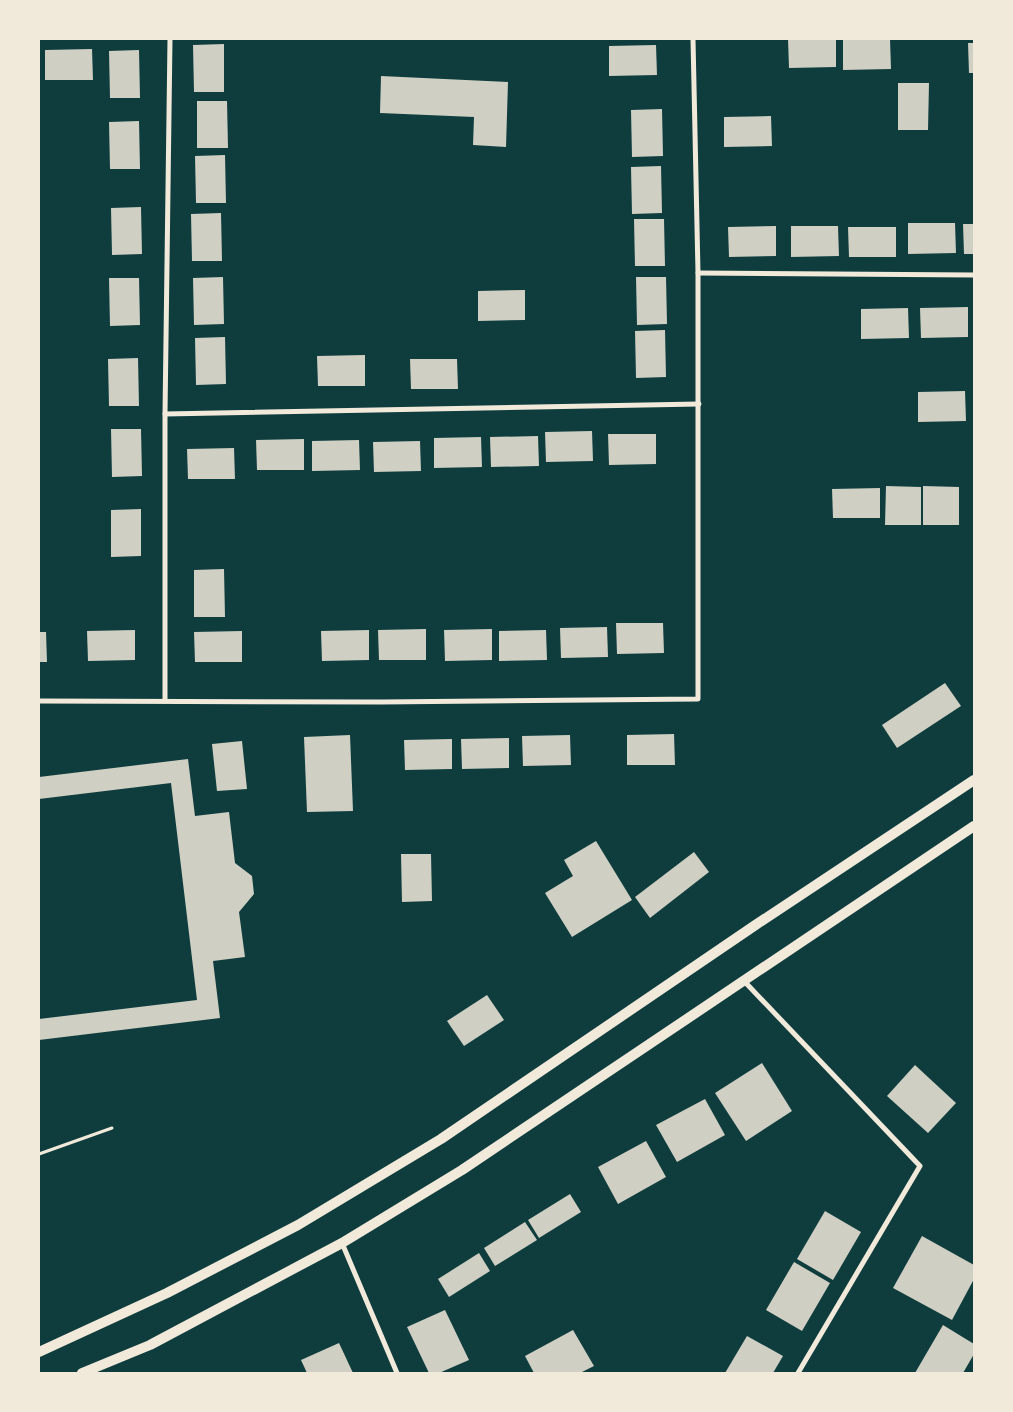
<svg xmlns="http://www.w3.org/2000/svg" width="1013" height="1412" font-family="'Fira Sans',sans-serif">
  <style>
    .building { fill: #cfcfc3 }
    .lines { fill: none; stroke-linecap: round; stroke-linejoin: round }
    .path { stroke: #f1e9da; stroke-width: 3 }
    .minor { stroke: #f1e9da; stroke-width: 5 }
    .secondary { stroke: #f1e9da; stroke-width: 10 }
  </style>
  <rect width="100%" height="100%" fill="#0f3d3e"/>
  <g class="building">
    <polygon points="788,39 836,39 836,67 789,68"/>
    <polygon points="843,39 890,39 891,69 843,70"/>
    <polygon points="968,43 974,43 974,73 969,73"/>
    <polygon points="224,44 224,92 194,92 193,45"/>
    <polygon points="656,45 657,75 609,76 609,46"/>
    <polygon points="92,49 93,80 45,80 45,50"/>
    <polygon points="139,50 140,98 110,98 109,51"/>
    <polygon points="381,76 508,82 506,147 473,145 474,117 380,113"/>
    <polygon points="898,83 929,83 928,130 898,130"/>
    <polygon points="197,101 227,101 228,148 197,148"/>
    <polygon points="662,109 663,156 632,157 631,110"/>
    <polygon points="771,116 772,146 724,147 724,117"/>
    <polygon points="139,121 140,169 110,169 109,122"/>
    <polygon points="225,155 226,203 196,203 195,156"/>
    <polygon points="661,166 662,213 632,214 631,167"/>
    <polygon points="141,207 142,254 112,255 111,208"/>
    <polygon points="221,213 222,261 192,261 191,214"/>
    <polygon points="634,219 664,219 665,266 635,266"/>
    <polygon points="908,223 955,223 956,253 908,254"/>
    <polygon points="963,224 974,224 974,254 964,254"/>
    <polygon points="776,226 776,256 729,257 728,227"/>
    <polygon points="791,226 838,226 839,256 791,257"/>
    <polygon points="848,227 896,227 896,257 849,257"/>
    <polygon points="223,277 224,324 194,325 193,278"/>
    <polygon points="636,277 666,277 667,324 637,325"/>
    <polygon points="109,278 139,278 140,325 110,326"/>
    <polygon points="525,290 525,320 478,321 478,291"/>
    <polygon points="968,307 968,337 921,338 920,308"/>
    <polygon points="908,308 909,338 861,339 861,309"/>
    <polygon points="665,330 666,377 636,378 635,331"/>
    <polygon points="225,337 226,384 196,385 195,338"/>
    <polygon points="365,355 365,386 318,386 317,356"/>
    <polygon points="138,358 139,406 109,406 108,359"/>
    <polygon points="410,359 457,359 458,389 411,389"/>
    <polygon points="965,391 966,421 918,422 918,392"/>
    <polygon points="111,429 141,429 142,476 112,477"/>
    <polygon points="592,431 593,461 546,462 545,432"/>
    <polygon points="608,434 656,434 656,464 609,465"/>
    <polygon points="538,436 539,466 491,467 490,437"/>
    <polygon points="481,437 482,467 434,468 434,438"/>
    <polygon points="304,439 304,470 257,470 256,440"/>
    <polygon points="359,440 360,470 312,471 312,441"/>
    <polygon points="420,441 421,471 374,472 373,442"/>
    <polygon points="234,448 235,479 188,479 187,449"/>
    <polygon points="886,486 921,487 921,525 885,525"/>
    <polygon points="923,486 959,487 959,525 923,525"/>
    <polygon points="880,488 880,518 833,518 832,489"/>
    <polygon points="141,509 141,556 111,557 111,510"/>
    <polygon points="224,569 225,617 194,617 194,570"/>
    <polygon points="616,623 663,623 664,653 617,654"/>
    <polygon points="607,627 608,657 561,658 560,628"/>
    <polygon points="426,629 426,660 379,660 378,630"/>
    <polygon points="492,629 492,660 445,661 444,630"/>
    <polygon points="135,630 135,660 88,661 87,631"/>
    <polygon points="369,630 369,660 322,661 321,631"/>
    <polygon points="546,630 547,660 499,661 499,631"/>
    <polygon points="242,631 242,662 195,662 194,632"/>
    <polygon points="39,632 46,632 47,662 39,662"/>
    <polygon points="945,683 961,706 897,748 882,725"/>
    <polygon points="674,734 675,765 627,765 627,735"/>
    <polygon points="350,735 353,811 307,812 304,737"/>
    <polygon points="570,735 571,765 523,766 522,736"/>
    <polygon points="509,738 509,768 462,769 461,739"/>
    <polygon points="452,739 452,769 405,770 404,740"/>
    <polygon points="242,741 247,789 217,791 212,744"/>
    <polygon points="188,759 195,816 229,812 235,863 252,876 254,894 239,912 245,957 213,961 220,1018 39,1040 39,1019 197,1000 171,783 39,799 39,777"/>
    <polygon points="596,841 632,900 572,937 545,893 573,876 564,860"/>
    <polygon points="694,852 709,872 650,918 635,897"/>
    <polygon points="401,854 431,854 432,901 402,902"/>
    <polygon points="487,995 504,1020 464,1046 447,1021"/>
    <polygon points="762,1063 792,1111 746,1141 715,1093"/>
    <polygon points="915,1065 956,1103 928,1133 887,1096"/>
    <polygon points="705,1099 725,1135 677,1162 656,1125"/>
    <polygon points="646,1141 666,1177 618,1204 598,1167"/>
    <polygon points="570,1194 581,1212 539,1238 528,1220"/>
    <polygon points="825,1211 861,1232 833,1280 797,1259"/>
    <polygon points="525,1222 537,1240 495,1266 484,1248"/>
    <polygon points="922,1236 974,1265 974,1279 952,1320 893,1288"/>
    <polygon points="479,1253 490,1271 449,1297 438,1279"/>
    <polygon points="794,1262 830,1283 802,1331 766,1310"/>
    <polygon points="445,1310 469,1360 439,1373 429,1373 407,1327"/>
    <polygon points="943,1325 974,1344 974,1354 963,1373 915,1373"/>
    <polygon points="573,1330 594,1366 580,1373 534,1373 525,1356"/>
    <polygon points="747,1336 783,1356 773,1373 725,1373"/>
    <polygon points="339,1343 353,1373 307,1373 301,1360"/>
  </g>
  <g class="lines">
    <polyline class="path" points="39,1154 112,1128"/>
    <g class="minor">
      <polyline points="698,273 974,275"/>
      <polyline points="165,414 699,404"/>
      <polyline points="165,700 165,414 170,39"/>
      <polyline points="39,701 381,702 698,699 698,273 693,39"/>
      <polyline points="744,981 920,1166 798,1373"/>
      <polyline points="342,1243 397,1373"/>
    </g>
    <g class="secondary">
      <polyline points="39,1352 167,1293 298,1225 441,1139 754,926 974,780"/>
      <polyline points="82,1373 150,1345 342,1243 462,1170 974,826"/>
    </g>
  </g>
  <rect width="1013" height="1412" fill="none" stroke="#f1e9da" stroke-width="80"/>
</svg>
